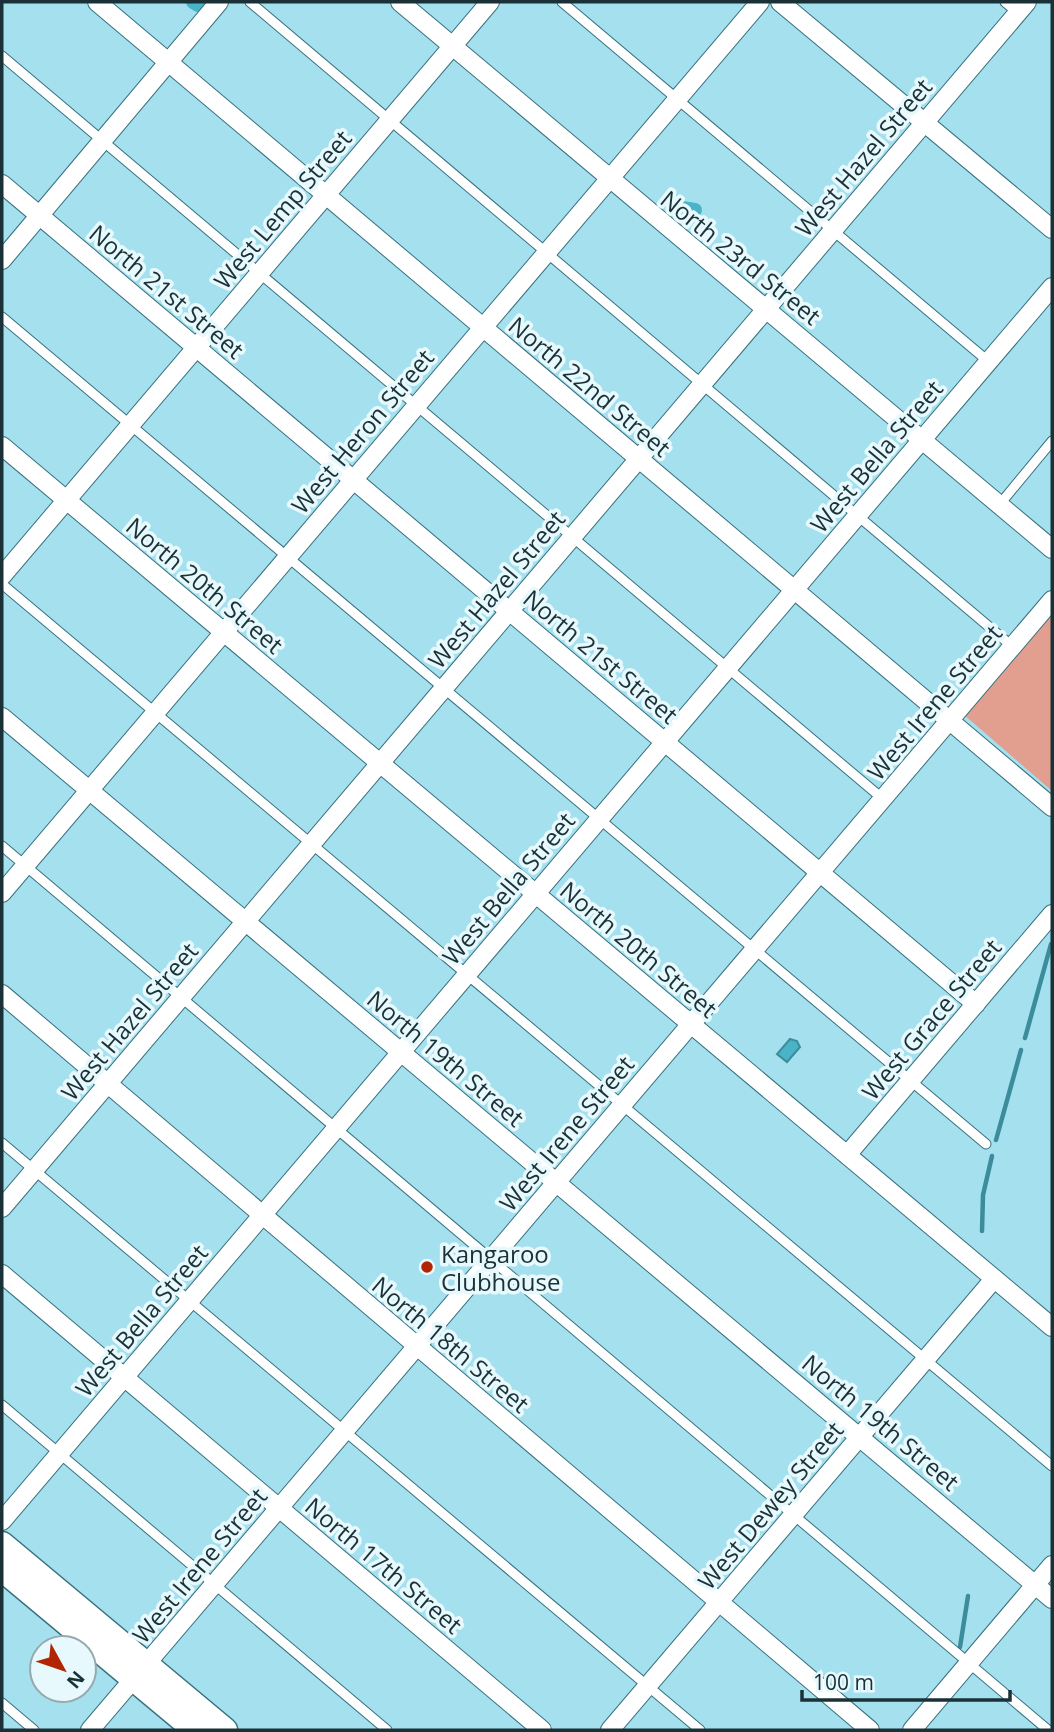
<svg xmlns="http://www.w3.org/2000/svg" width="1054" height="1732" font-family="'Open Sans',sans-serif">
  <style>
    .green { fill: #e29e8e }
    .water { fill: #4bb3c8; stroke: #3c8c9c; stroke-width: 2 }
    .lines { fill: none; stroke-linecap: round; stroke-linejoin: round }
    .stream { stroke: #3c8c9c; stroke-width: 4.5 }
    .canal { stroke: #4bb3c8; stroke-width: 14 }
    .lane-casing { stroke: #37717e; stroke-width: 11 }
    .street-casing { stroke: #37717e; stroke-width: 20 }
    .secondary-casing { stroke: #37717e; stroke-width: 27 }
    .lane { stroke: #fff; stroke-width: 9 }
    .street { stroke: #fff; stroke-width: 18 }
    .secondary { stroke: #fff; stroke-width: 24 }
    .poi-dot { fill: #b12502; stroke: #e7f9fd; stroke-width: 2.5 }
    .labels { text-anchor: middle; dominant-baseline: central; stroke-width: 7; stroke-linejoin: round; paint-order: stroke }
    .street-label { font-size: 24px; fill: #1a3237; stroke: #e7f9fd }
    .poi-label { font-size: 24px; fill: #1a3237; stroke: #e7f9fd; text-anchor: start }
  </style>
  <rect width="100%" height="100%" fill="#a4e0ee"/>
  <polygon class="green" points="1052,611 1052,791 963,714"/>
  <polygon class="water" points="790,1039 797,1041 800,1047 787,1062 777,1054"/>
  <g class="lines">
    <g class="stream">
      <polyline points="1025,1038 1051,944"/>
      <polyline points="996,1140 1021,1050"/>
      <polyline points="982,1231 983,1195 992,1156"/>
      <polyline points="960,1647 968,1596"/>
    </g>
    <g class="canal">
      <polyline points="193,2 198,5"/>
      <polyline points="682,208 695,210"/>
    </g>
    <defs>
      <g id="lane">
        <polyline points="250,2 1013,647"/>
        <polyline points="562,2 989,362"/>
        <polyline points="1005,2 1018,13"/>
        <polyline points="2,56 883,799"/>
        <polyline points="2,317 986,1144"/>
        <polyline points="1000,504 1052,441"/>
        <polyline points="2,584 1052,1466"/>
        <polyline points="2,846 1048,1730"/>
        <polyline points="2,1143 700,1730"/>
        <polyline points="2,1405 387,1730"/>
        <polyline points="2,1703 34,1730"/>
      </g>
      <g id="street">
        <polyline points="97,2 1052,807"/>
        <polyline points="400,2 1052,549"/>
        <polyline points="780,2 1052,229"/>
        <polyline points="2,184 976,1004"/>
        <polyline points="2,260 219,2"/>
        <polyline points="2,446 1052,1327"/>
        <polyline points="2,576 490,2"/>
        <polyline points="2,717 1052,1599"/>
        <polyline points="2,893 760,2"/>
        <polyline points="2,994 870,1730"/>
        <polyline points="847,1155 1052,914"/>
        <polyline points="2,1208 1027,2"/>
        <polyline points="2,1274 542,1730"/>
        <polyline points="2,1521 1052,287"/>
        <polyline points="90,1730 1052,600"/>
        <polyline points="610,1730 994,1279"/>
        <polyline points="912,1730 1052,1565"/>
      </g>
      <g id="secondary">
        <polyline points="2,1544 225,1730"/>
        <polyline points="2,1569 195,1730"/>
      </g>
    </defs>
    <use href="#lane" class="lane-casing"/>
    <use href="#street" class="street-casing"/>
    <use href="#secondary" class="secondary-casing"/>
    <use href="#lane" class="lane"/>
    <use href="#street" class="street"/>
    <use href="#secondary" class="secondary"/>
  </g>
  <circle class="poi-dot" cx="427" cy="1267" r="7"/>
  <g class="labels">
    <g class="street-label">
      <text transform="translate(863 157) rotate(-50)">West Hazel Street</text>
      <text transform="translate(282 209) rotate(-50)">West Lemp Street</text>
      <text transform="translate(741 257) rotate(39)">North 23rd Street</text>
      <text transform="translate(167 291) rotate(40)">North 21st Street</text>
      <text transform="translate(590 386) rotate(40)">North 22nd Street</text>
      <text transform="translate(362 431) rotate(-50)">West Heron Street</text>
      <text transform="translate(876 456) rotate(-50)">West Bella Street</text>
      <text transform="translate(205 585) rotate(40)">North 20th Street</text>
      <text transform="translate(496 589) rotate(-50)">West Hazel Street</text>
      <text transform="translate(601 656) rotate(40)">North 21st Street</text>
      <text transform="translate(934 702) rotate(-50)">West Irene Street</text>
      <text transform="translate(508 888) rotate(-50)">West Bella Street</text>
      <text transform="translate(639 949) rotate(40)">North 20th Street</text>
      <text transform="translate(931 1019) rotate(-50)">West Grace Street</text>
      <text transform="translate(129 1021) rotate(-50)">West Hazel Street</text>
      <text transform="translate(446 1058) rotate(40)">North 19th Street</text>
      <text transform="translate(566 1133) rotate(-50)">West Irene Street</text>
      <text transform="translate(141 1320) rotate(-50)">West Bella Street</text>
      <text transform="translate(451 1344) rotate(40)">North 18th Street</text>
      <text transform="translate(881 1422) rotate(40)">North 19th Street</text>
      <text transform="translate(770 1505) rotate(-50)">West Dewey Street</text>
      <text transform="translate(199 1565) rotate(-50)">West Irene Street</text>
      <text transform="translate(384 1565) rotate(40)">North 17th Street</text>
    </g>
    <g class="poi-label">
      <text x="441" y="1253">Kangaroo<tspan x="441" dy="28">Clubhouse</tspan></text>
    </g>
  </g>
  <rect width="1054" height="1732" fill="none" stroke="#1a3237" stroke-width="7"/>
  <g transform="translate(63 1669) rotate(130)"><circle r="33" fill="#e7f9fd" stroke="#95a9ae" stroke-width="2"/>
  <path d="M0-5L12 26L0 18L-12 26Z" fill="#b12502"/>
  <text y="-10" font-size="19" font-weight="bold" text-anchor="middle" fill="#1a3237">N</text>
  </g>
  <path d="M802 1690v10h208v-10" fill="none" stroke="#1a3237" stroke-width="3.5"/>
  <text x="813" y="1690" font-size="21" fill="#1a3237" stroke="#e7f9fd" stroke-width="5" paint-order="stroke">100 m</text>
</svg>
